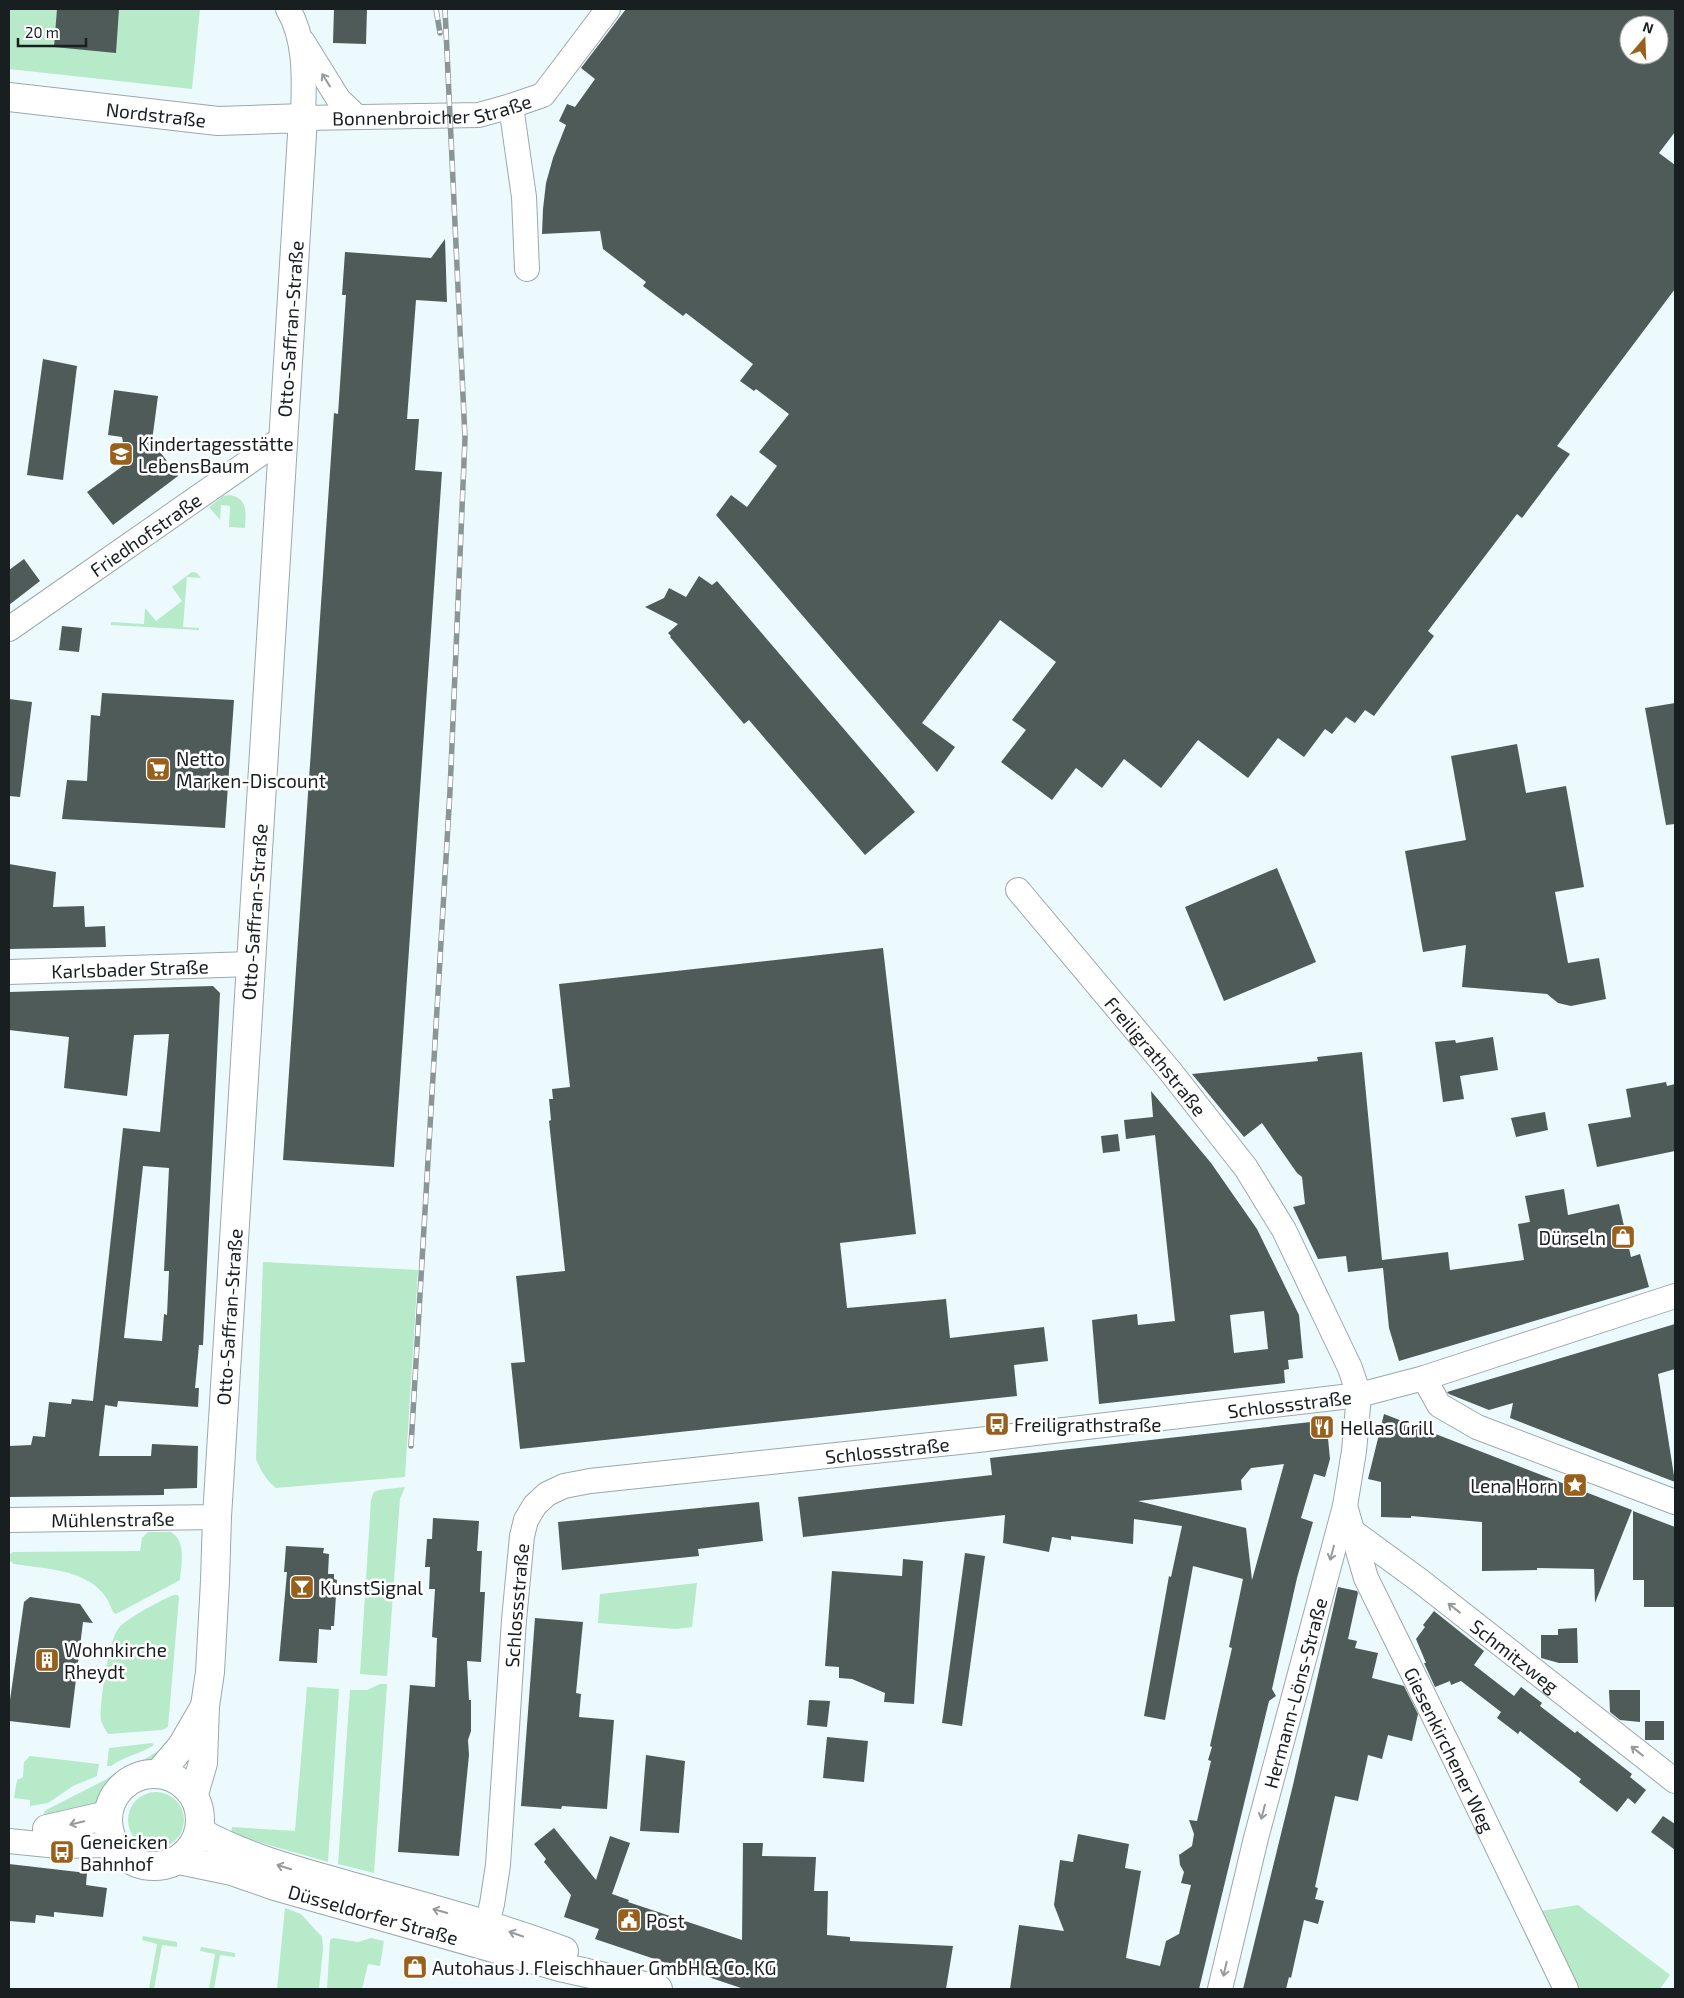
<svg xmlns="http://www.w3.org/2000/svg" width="1684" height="1998" font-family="'Exo 2',sans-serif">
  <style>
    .green { fill: #b6eac8 }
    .building { fill: #4f5b59; fill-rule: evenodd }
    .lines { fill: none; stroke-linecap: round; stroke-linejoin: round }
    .minor-casing { stroke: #9ba8ac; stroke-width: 26 }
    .major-casing { stroke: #9ba8ac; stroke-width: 30 }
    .minor { stroke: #fff; stroke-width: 24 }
    .major { stroke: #fff; stroke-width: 28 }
    .rail-casing { stroke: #8b9598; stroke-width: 5.5 }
    .rail { stroke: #fff; stroke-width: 4; stroke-dasharray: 11; stroke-linecap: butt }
    .oneway { stroke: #989a9b }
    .labels { text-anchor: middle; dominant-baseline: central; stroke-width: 5; stroke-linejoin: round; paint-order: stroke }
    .street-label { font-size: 19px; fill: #191e20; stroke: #fff }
    .poi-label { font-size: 19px; fill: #191e20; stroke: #fff; text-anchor: start }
  </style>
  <rect width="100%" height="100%" fill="#ecfafe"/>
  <g class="green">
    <polygon points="9,9 200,9 192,89 9,69"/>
    <path d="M229 495C248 498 246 512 245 528L229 527 230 506 221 505 220 520 209 507 223 496Z"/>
    <polygon points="192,572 197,573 201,578 187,577 183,627 199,628 199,630 111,625 111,622 144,624 145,608 156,621 182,601 172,587"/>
    <path d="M263 1262 418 1270 405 1477 276 1488C266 1480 261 1471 256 1459Z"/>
    <polygon points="405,1487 400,1499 387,1676 360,1674 371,1500 374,1492 379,1490"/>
    <path d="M148 1532H171C187 1542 181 1564 180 1580L116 1614 113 1612C99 1569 52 1570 14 1564L9 1560V1555L13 1552 140 1551 142 1538Z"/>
    <polygon points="697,1583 692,1627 676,1629 598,1623 600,1594"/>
    <path d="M174 1595H178L179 1598 168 1727 162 1730 108 1734C106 1730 102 1725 101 1720 99 1705 109 1640 118 1629 125 1619 163 1599 174 1595Z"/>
    <polygon points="380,1684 387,1684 374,1873 338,1864 350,1690 367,1690"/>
    <polygon points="307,1687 339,1689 328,1862 231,1834 232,1827 295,1831"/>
    <path d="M152 1743 154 1745C140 1754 125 1756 111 1766H107L109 1748Z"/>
    <polygon points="166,1746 149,1765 123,1775 114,1783 98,1805 68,1813 43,1814 46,1810 105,1780 123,1768 145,1759"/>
    <polygon points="30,1756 99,1764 97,1776 73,1786 48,1803 30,1806 30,1800 14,1798 17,1780 23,1777 24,1762"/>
    <circle cx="156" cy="1820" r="28"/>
    <polygon points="1578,1905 1670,1975 1660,1989 1578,1989 1541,1911"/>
    <polygon points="285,1908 301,1914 322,1937 323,1949 319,1989 277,1989"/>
    <polygon points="143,1936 177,1942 177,1947 162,1945 154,1989 149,1989 157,1944 142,1940"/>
    <polygon points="333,1938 358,1942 371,1938 384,1941 380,1966 368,1964 362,1989 327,1989 330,1940"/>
    <polygon points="201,1947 235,1953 235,1957 220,1955 214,1989 209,1989 215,1954 200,1951"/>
  </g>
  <g class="building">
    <polygon points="57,9 119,9 116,53 54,47"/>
    <polygon points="334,9 367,9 366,44 333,43"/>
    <path d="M626 9H1675V132L1659 153 1675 165V289L1557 446 1570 454 1522 518 1517 514 1428 631 1434 636 1374 716 1365 710 1355 723 1346 717 1332 734 1325 729 1304 757 1278 738 1248 778 1198 740 1161 788 1124 759 1102 788 1076 768 1052 800 1001 762 1026 730 1012 720 1056 662 1000 620 922 723 955 747 937 772 716 515 731 495 747 507 777 466 759 452 789 414 756 389 754 391 740 381 753 364 686 313 683 316 643 286 646 282 603 249 600 231 542 234 543 209 546 183 553 158 566 125 559 121 567 104 575 107 595 79 581 68ZM1629 25H1659V55H1629Z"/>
    <polygon points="445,239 447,302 416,300 407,419 419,419 415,470 442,472 394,1167 283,1160 334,413 338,414 346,295 342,295 345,252 431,258"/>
    <polygon points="43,359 77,366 63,480 27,475"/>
    <polygon points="114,390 158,396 152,441 178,476 113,525 87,492 127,463 122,437 108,435"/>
    <polygon points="24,559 40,581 9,605 9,570"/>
    <polygon points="699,576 712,585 717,581 915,812 865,855 749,720 744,724 670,637 671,636 668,633 678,624 645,607 664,598 669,588 686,597"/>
    <polygon points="62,626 82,628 79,652 59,650"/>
    <polygon points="102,693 234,700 225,828 62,819 67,780 87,781 91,715 100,716"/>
    <polygon points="9,699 32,702 20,797 9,796"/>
    <polygon points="1675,703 1675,824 1666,825 1645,708"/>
    <polygon points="1517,744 1526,793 1566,786 1584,887 1555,892 1568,963 1599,958 1606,999 1571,1006 1558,1003 1547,994 1462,987 1466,945 1423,952 1405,851 1466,840 1451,756"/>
    <polygon points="9,864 56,872 53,907 84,906 85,927 105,926 106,947 9,949"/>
    <polygon points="1277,868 1316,962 1224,1001 1185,907"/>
    <polygon points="883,948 916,1234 840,1243 847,1308 946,1299 950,1338 1044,1327 1048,1361 1014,1365 1017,1396 520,1449 511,1363 525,1362 516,1276 565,1271 549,1121 551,1120 549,1099 553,1099 552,1089 570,1087 559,984"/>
    <path d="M213 986 220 993 203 1345H199L195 1388H199L198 1407 118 1401 117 1407 105 1405 99 1456H151L152 1444 198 1446 197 1488 164 1489V1495L9 1497V1446L31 1445 33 1436 45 1437 49 1402 71 1404 72 1399 93 1401 123 1128 160 1132 169 1034 134 1035 127 1096 64 1088 69 1037 9 1030V992ZM143 1166 169 1168 164 1271H169L167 1315 164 1314 162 1341 124 1338Z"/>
    <polygon points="1493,1037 1498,1070 1460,1076 1464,1099 1443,1102 1435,1042 1455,1040 1456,1043"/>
    <polygon points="1362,1052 1382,1260 1448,1252 1450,1270 1524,1260 1518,1224 1530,1222 1525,1196 1564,1189 1568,1215 1619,1204 1631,1257 1640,1254 1649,1287 1399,1361 1389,1328 1383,1268 1348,1272 1346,1256 1318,1259 1293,1207 1305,1204 1302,1177 1297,1173 1262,1123 1244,1137 1192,1074 1318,1061 1317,1057"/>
    <polygon points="1666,1082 1667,1086 1675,1084 1675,1151 1597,1167 1588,1124 1631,1117 1626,1089"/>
    <path d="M1151 1091 1211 1163 1257 1229 1299 1315 1303 1358 1288 1360 1289 1369 1284 1370 1285 1383 1099 1404 1092 1320 1137 1314 1138 1325 1175 1321 1155 1135 1126 1139 1124 1120 1153 1117ZM1264 1311 1268 1349 1234 1353 1230 1315Z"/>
    <polygon points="1545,1112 1548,1130 1516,1137 1511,1118"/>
    <polygon points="1118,1134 1120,1151 1103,1153 1101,1136"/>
    <polygon points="1675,1324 1675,1369 1658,1374 1675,1482 1510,1418 1513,1403 1489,1410 1449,1394 1447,1392"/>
    <polygon points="1384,1414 1632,1510 1595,1603 1594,1569 1537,1568 1537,1570 1482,1571 1482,1522 1411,1516 1411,1518 1381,1517 1381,1482 1368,1479"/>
    <path d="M1320 1421 1327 1428 1330 1459 1325 1477 1314 1474 1301 1518 1313 1522 1297 1578 1272 1689 1276 1696 1269 1701 1199 1989H1010L1019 1925 1064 1931 1054 1905 1060 1860 1073 1862 1078 1834 1129 1844 1125 1868 1141 1871 1126 1958 1160 1966 1166 1941 1179 1934 1191 1885 1181 1883 1184 1872 1180 1865 1179 1855 1192 1846 1194 1834 1189 1820 1197 1821 1211 1761 1208 1760 1212 1747 1210 1746 1232 1648 1229 1647 1243 1579 1193 1566 1165 1720 1144 1716 1169 1576 1171 1577 1182 1526 1134 1519 1133 1544 1071 1536V1540L1052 1537 1049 1552 1003 1543 1005 1515 803 1537 798 1497 992 1475 990 1458ZM1284 1464 1252 1580 1246 1528 1138 1501 1242 1490 1241 1480 1251 1468Z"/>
    <polygon points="759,1502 763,1541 698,1549 699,1556 562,1570 558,1522"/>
    <polygon points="1633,1511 1675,1527 1675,1607 1644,1607 1644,1580 1633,1580"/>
    <polygon points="433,1518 479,1521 477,1551 482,1551 480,1592 485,1592 481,1662 467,1661 469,1700 471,1700 471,1731 468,1740 469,1755 459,1856 398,1852 410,1685 435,1687 437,1638 432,1637 435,1589 429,1589 430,1567 425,1567 427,1539 432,1539"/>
    <polygon points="286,1546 324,1548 323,1553 329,1554 328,1574 334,1574 334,1579 337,1580 334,1626 331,1626 331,1630 319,1629 317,1663 279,1661 287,1572 284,1572"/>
    <polygon points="965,1553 985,1556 962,1726 942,1723"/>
    <polygon points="903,1559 923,1561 914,1704 884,1702 885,1693 852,1679 839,1678 839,1667 825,1666 832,1571 902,1576"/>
    <polygon points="1338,1587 1357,1591 1358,1593 1348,1639 1357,1641 1355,1648 1378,1653 1372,1678 1404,1686 1418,1714 1412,1741 1388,1735 1382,1759 1368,1755 1358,1801 1335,1796 1315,1887 1318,1888 1315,1899 1324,1901 1318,1924 1304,1920 1291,1978 1289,1977 1286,1989 1243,1989 1293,1785"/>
    <polygon points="30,1597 80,1604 93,1623 83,1622 70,1728 9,1721 9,1707 24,1602"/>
    <polygon points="1434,1611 1484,1651 1474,1665 1514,1696 1521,1687 1542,1703 1540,1706 1575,1733 1577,1731 1632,1774 1630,1777 1646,1790 1635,1804 1628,1798 1617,1812 1579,1782 1581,1779 1520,1731 1518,1734 1497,1718 1501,1712 1461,1681 1451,1685 1450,1681 1435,1687 1424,1663 1426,1663 1416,1639 1425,1627 1423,1625"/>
    <polygon points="535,1618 583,1622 576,1693 581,1694 579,1717 614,1720 607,1809 562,1806 561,1809 521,1806"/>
    <polygon points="1577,1628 1578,1663 1559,1663 1541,1658 1541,1635 1558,1635 1558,1629"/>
    <polygon points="1609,1690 1640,1690 1640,1722 1620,1720 1610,1712"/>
    <polygon points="809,1700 830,1701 827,1727 807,1725"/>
    <rect x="1645" y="1721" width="19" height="19"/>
    <polygon points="827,1737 868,1741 864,1782 823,1778"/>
    <polygon points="646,1755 685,1761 679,1833 640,1831"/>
    <polygon points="1663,1816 1675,1824 1675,1850 1651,1832"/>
    <polygon points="554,1828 596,1880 610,1836 630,1843 612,1894 629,1900 628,1902 742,1940 743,1843 763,1843 762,1856 816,1857 814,1891 828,1891 827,1935 850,1937 850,1941 953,1946 946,1989 744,1989 595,1939 599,1929 564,1917 571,1895 544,1862 546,1859 534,1844"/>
    <polygon points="9,1864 87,1873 86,1885 107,1888 103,1917 54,1912 54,1917 36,1915 35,1923 9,1921"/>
  </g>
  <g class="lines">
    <defs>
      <g id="minor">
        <path id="s1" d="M288 9C307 41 304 83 303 118L479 115 511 106 543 95 608 9"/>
        <polyline points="303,42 339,100 357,117"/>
        <polyline points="511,106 524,197 527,269"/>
        <path id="s2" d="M9 629 283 438"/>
        <path id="s3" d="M1018 890 1170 1071 1246 1168 1284 1230 1350 1368 1359 1395 1354 1451 1345 1506 1256 1838 1220 1989"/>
        <path id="s4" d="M9 972 251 964"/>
        <polyline points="1424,1378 1439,1405 1477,1427 1675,1502"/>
        <path id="s5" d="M1345 1506 1366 1578 1453 1755 1566 1989"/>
        <path id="s6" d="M9 1520 217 1517"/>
        <path id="s7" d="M1352 1531 1419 1580 1675 1781"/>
        <polyline points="9,1841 58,1846 115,1845"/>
        <path id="s8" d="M482 1943 492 1904 498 1865 514 1620 522 1536 526 1520 535 1505 547 1494 564 1486 590 1481 978 1440 1359 1395 1424 1378 1675 1296"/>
      </g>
      <g id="major">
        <path id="s9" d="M9 97 218 121 303 118 217 1517 215 1581 210 1672 205 1706 203 1763 194 1794"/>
        <polyline points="159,1773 182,1746 204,1708"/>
        <circle cx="154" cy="1820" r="46"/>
        <polyline points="47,1829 108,1815"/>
        <path d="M200 1832C246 1858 299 1871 350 1886 422 1906 494 1925 564 1951"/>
        <path id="s10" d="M179 1860 232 1871 275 1886 560 1967 658 1989"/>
      </g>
    </defs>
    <use href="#minor" class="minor-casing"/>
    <use href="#major" class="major-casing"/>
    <use href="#minor" class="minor"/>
    <use href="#major" class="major"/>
    <defs>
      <g id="rail">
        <polyline points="436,9 440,33"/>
        <polyline points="411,1446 450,791 465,438 445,9"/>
      </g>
    </defs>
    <use href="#rail" class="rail-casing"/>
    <use href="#rail" class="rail"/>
  </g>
  <defs><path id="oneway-shaft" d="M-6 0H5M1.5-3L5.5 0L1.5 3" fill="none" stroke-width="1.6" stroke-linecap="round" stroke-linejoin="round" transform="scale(1.25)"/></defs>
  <g class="oneway">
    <use href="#oneway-shaft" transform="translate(326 80) rotate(-122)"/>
    <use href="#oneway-shaft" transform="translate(1332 1553) rotate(105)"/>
    <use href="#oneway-shaft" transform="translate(1454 1608) rotate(-142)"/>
    <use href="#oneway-shaft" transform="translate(1637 1751) rotate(-142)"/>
    <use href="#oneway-shaft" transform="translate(1263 1812) rotate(105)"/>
    <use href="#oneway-shaft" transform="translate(77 1823) rotate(167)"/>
    <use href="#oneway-shaft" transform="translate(284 1867) rotate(-163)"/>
    <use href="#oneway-shaft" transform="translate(440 1911) rotate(-164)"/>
    <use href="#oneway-shaft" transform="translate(516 1934) rotate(-161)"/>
    <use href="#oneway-shaft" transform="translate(1225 1969) rotate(103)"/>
  </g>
  <defs>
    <symbol id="school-square" viewBox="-11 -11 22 22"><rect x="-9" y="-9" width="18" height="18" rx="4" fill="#98601c" stroke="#fff"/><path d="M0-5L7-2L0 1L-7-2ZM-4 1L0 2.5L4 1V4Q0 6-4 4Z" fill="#fff"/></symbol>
    <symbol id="supermarket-square" viewBox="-11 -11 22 22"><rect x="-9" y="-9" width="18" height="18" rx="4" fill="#98601c" stroke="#fff"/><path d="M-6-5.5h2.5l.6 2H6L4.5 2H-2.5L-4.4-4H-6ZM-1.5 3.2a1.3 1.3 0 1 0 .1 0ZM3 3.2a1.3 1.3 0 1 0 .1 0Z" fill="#fff"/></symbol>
    <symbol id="shop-square" viewBox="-11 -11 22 22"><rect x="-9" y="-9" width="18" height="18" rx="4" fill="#98601c" stroke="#fff"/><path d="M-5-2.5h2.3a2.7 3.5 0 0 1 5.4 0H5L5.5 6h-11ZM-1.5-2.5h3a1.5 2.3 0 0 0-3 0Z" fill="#fff"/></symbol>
    <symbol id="bus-square" viewBox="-11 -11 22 22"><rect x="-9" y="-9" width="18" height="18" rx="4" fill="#98601c" stroke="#fff"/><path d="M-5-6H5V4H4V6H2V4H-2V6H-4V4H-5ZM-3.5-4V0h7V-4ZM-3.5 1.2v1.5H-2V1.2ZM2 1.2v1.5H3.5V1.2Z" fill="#fff"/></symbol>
    <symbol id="restaurant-square" viewBox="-11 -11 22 22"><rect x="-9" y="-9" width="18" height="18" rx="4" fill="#98601c" stroke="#fff"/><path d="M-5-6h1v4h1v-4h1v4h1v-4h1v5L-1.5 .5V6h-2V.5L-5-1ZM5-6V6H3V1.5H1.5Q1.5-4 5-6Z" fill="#fff"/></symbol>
    <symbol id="sight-square" viewBox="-11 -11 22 22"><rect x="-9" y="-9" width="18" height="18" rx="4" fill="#98601c" stroke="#fff"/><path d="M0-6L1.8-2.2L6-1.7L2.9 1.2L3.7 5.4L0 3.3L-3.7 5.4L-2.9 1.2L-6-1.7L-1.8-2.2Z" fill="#fff"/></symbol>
    <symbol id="bar-square" viewBox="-11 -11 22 22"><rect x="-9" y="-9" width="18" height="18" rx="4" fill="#98601c" stroke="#fff"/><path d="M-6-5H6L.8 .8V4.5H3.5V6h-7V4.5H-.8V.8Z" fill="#fff"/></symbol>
    <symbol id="building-square" viewBox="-11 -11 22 22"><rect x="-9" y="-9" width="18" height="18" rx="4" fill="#98601c" stroke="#fff"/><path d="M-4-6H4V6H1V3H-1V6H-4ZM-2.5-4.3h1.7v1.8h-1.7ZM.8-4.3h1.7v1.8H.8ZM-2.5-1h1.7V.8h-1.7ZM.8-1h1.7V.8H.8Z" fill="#fff"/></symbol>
    <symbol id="civic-square" viewBox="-11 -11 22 22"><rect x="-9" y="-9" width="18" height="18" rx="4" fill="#98601c" stroke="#fff"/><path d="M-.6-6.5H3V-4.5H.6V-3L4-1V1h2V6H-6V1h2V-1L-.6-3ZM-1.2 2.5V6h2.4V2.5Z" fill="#fff"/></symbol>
  </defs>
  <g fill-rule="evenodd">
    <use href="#school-square" x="107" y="440" width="28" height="28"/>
    <use href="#supermarket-square" x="144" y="755" width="28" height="28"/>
    <use href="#shop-square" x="1609" y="1223" width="28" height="28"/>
    <use href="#bus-square" x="983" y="1410" width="28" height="28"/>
    <use href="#restaurant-square" x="1308" y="1413" width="28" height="28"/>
    <use href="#sight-square" x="1561" y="1471" width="28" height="28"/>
    <use href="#bar-square" x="288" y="1573" width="28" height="28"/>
    <use href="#building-square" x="33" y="1646" width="28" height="28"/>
    <use href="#bus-square" x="48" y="1838" width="28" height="28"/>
    <use href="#civic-square" x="615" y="1906" width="28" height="28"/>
    <use href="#shop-square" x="401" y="1953" width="28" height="28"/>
  </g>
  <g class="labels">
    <g class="street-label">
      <text stroke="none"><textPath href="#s1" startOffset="241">Bonnenbroicher Straße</textPath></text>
      <text stroke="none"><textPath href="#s9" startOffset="148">Nordstraße</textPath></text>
      <text transform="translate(290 329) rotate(-86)">Otto-Saffran-Straße</text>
      <text stroke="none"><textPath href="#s2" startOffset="166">Friedhofstraße</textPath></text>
      <text transform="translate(254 912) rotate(-86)">Otto-Saffran-Straße</text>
      <text stroke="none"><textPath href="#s4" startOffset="121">Karlsbader Straße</textPath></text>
      <text stroke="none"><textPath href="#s3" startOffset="216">Freiligrathstraße</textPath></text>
      <text transform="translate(229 1317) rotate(-86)">Otto-Saffran-Straße</text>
      <text stroke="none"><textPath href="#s8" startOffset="1209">Schlossstraße</textPath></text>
      <text stroke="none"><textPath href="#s8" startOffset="804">Schlossstraße</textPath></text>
      <text stroke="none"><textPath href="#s6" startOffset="104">Mühlenstraße</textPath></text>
      <text stroke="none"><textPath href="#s8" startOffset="340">Schlossstraße</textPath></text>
      <text stroke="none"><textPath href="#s7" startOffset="205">Schmitzweg</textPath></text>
      <text transform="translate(1295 1693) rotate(-75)">Hermann-Löns-Straße</text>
      <text stroke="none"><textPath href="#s5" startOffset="266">Giesenkirchener Weg</textPath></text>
      <text stroke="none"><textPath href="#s10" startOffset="202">Düsseldorfer Straße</textPath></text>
    </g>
    <g class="poi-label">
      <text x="138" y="443">Kindertagesstätte<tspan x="138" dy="22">LebensBaum</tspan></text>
      <text x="176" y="758">Netto<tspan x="176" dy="22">Marken-Discount</tspan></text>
      <text x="1606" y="1237" text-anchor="end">Dürseln</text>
      <text x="1014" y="1424">Freiligrathstraße</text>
      <text x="1340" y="1427">Hellas Grill</text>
      <text x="1558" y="1485" text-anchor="end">Lena Horn</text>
      <text x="320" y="1587">KunstSignal</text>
      <text x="64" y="1649">Wohnkirche<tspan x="64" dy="22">Rheydt</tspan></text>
      <text x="80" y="1841">Geneicken<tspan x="80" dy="22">Bahnhof</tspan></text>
      <text x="646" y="1920">Post</text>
      <text x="432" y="1967">Autohaus J. Fleischhauer GmbH &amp; Co. KG</text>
    </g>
  </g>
  <rect width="1684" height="1998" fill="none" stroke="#191e20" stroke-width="20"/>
  <g transform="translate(1644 40) rotate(19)"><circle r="24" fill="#ffffff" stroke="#a3a5a6"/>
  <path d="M0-4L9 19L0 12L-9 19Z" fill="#98601c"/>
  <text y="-8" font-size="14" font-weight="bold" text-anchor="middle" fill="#191e20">N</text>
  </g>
  <path d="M18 38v8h68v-8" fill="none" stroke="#191e20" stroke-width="2.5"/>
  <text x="25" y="38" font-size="15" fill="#191e20" stroke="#ffffff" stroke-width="4" paint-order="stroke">20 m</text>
</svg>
